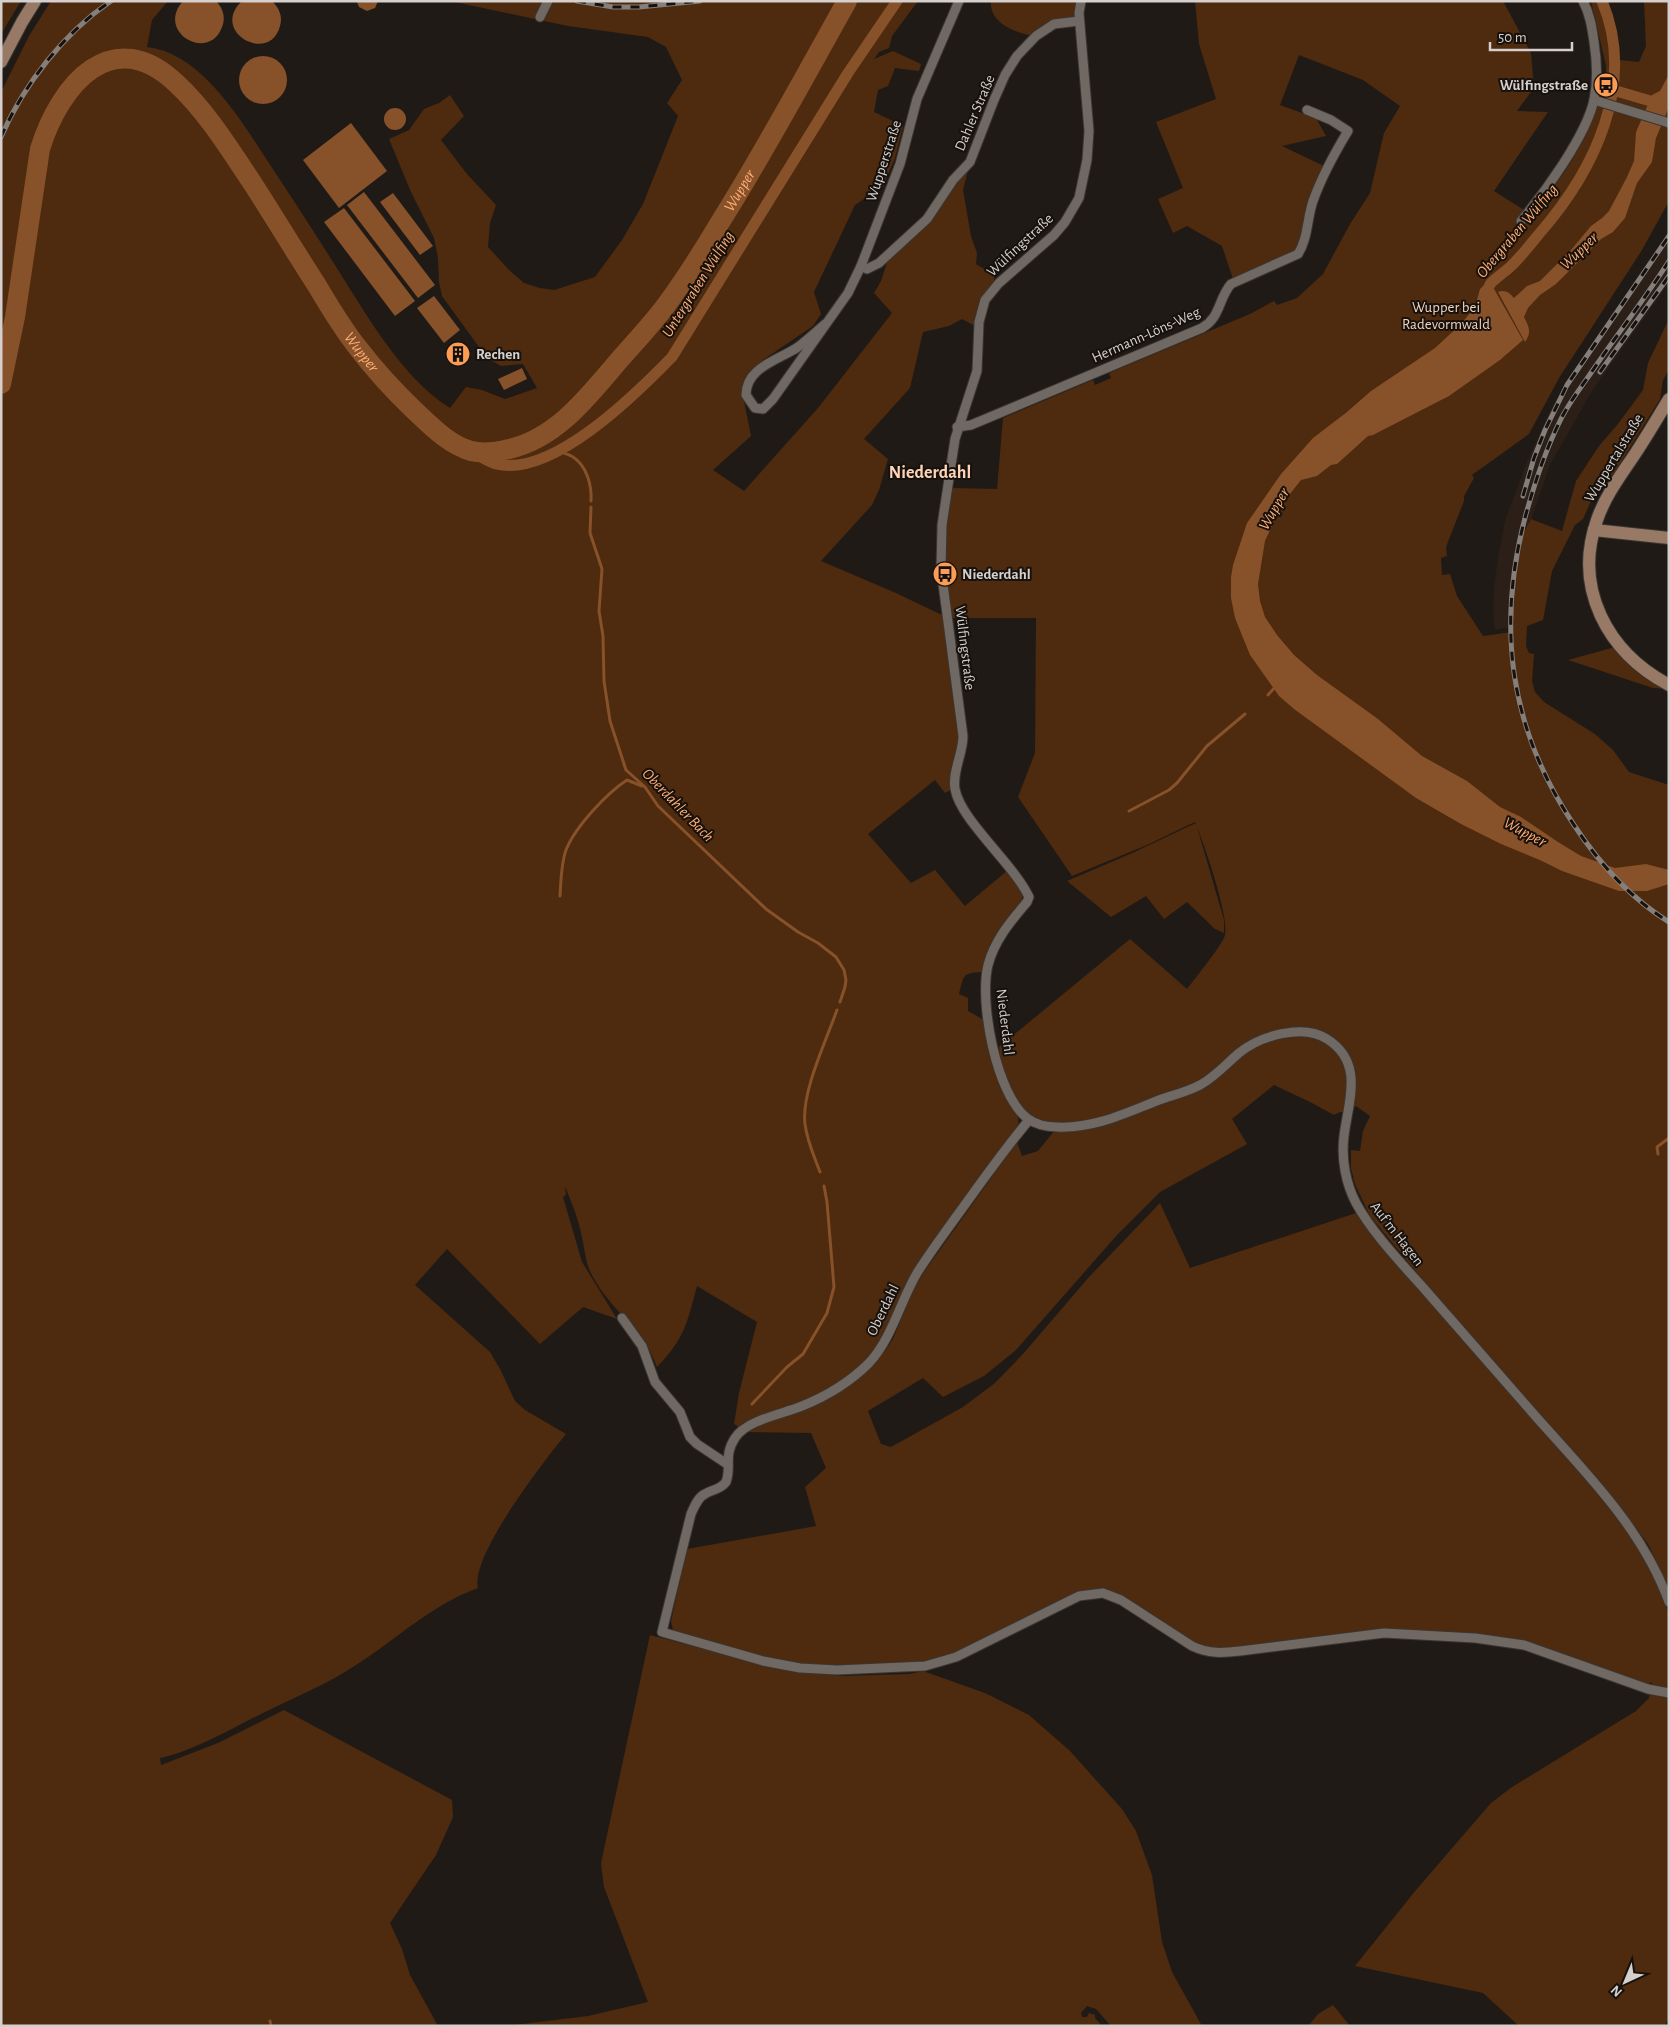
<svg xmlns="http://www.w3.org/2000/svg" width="1670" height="2027" font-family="'Alegreya Sans',sans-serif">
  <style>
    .built { fill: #2b1f18 }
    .green { fill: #4e2a0e }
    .water { fill: #875129 }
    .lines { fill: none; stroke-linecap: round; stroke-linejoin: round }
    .stream { stroke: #875129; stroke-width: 3 }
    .canal { stroke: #875129; stroke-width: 11 }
    .river { stroke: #875129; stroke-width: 20 }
    .minor-casing { stroke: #3a3633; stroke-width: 11 }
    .secondary-casing { stroke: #3a3633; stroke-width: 14 }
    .minor { stroke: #6f6863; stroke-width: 9 }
    .secondary { stroke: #977965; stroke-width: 12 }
    .rail-casing { stroke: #857f7c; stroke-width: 5 }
    .rail { stroke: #17110d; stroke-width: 3; stroke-dasharray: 9; stroke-linecap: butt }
    .labels { text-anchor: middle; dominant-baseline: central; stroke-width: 4; stroke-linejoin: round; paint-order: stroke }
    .poi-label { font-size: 15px; font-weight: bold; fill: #d5d0cd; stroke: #17110d; text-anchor: start }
    .street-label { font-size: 15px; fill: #d5d0cd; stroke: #17110d }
    .park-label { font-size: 15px; fill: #f4d3bc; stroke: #17110d }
    .water-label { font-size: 16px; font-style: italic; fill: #ffad74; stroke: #17110d }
    .quarter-label { font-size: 18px; font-weight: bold; fill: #fdd4b8; stroke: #17110d }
  </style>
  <rect width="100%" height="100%" fill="#201a16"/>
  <polygon class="built" points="1669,232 1669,283 1592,391 1550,465 1531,520 1522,533 1516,551 1511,589 1509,613 1511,627 1495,630 1493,615 1494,589 1498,558 1505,521 1526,464 1550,411 1566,384 1599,332"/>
  <g class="green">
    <polygon points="1,1 21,1 1,34"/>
    <path d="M51 1H168L152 20 147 47C199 52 239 117 265 157 288 192 311 227 333 262 363 309 402 379 450 408L466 387 482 390 505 399 537 388 523 364 501 366 487 358 442 296 439 282 438 258 434 238 411 192 389 139 409 130 424 109 439 103 450 95 464 116 441 140 467 174 496 205 490 223 488 247 509 270 524 283 540 288 554 290 595 277 622 240 643 204 678 116 667 103 682 80 666 47 648 37 568 26 450 1H918L892 36 889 48 879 52 874 59 893 51 921 64 919 71 895 68 888 86 878 90 874 112 903 126 895 158 883 186 855 205 814 292 821 314 813 326 763 360 744 380 743 396 751 436 713 470 744 491 818 408 892 313 874 293 881 281 890 253 927 219 970 162 963 190 971 236 977 253 976 264 994 275 995 287 989 295 979 328 962 319 949 326 923 332 910 388 864 439 888 459 879 490 872 505 821 561 896 593 942 615 958 722 959 740 952 789 945 793 935 780 868 834 911 883 935 870 965 906 1008 870C1014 880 1026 891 1021 902L1003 924 990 945 982 972C962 973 964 975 959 994L968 998V1011L984 1020C988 1046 992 1071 1004 1095 1009 1104 1021 1115 1018 1125L914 1270 887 1334 859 1369 827 1393 741 1428 734 1424 739 1393 757 1322 697 1286C687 1323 685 1338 657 1367 645 1332 611 1310 593 1277 585 1264 585 1248 581 1233 578 1217 571 1202 565 1186L566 1195 563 1197 582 1262 617 1319 583 1307 540 1344 447 1249 415 1285 490 1352 500 1369 515 1401 525 1410 566 1434C544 1461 470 1556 478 1588 431 1605 397 1639 356 1665 328 1684 295 1697 265 1712 234 1727 194 1751 160 1758L161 1765 218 1743 284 1710 452 1800 453 1817 436 1855 390 1923 402 1949 410 1975 438 2026H1V92L29 36Z"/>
    <path d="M991 1H1081L1079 21 1058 23 1036 36C1018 34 989 24 991 1Z"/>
    <path d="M1195 1H1503L1531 53 1534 88 1517 111 1548 112 1494 191 1532 215C1558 184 1584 146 1597 106L1606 109V66L1591 1H1606L1620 60 1639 62 1646 46 1644 1H1669V201L1642 250 1559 378 1529 434 1472 475 1474 478 1464 496V501L1446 547 1447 556 1441 558 1442 575 1450 574 1457 596 1483 636 1512 632C1508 594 1510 553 1531 519L1562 531 1576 481 1599 446 1618 424 1643 390 1648 363 1669 319V370L1663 380 1660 399 1614 473 1595 492 1583 519 1575 525 1552 571 1543 620 1527 626 1526 646 1529 653 1534 654 1532 681 1535 692 1544 702 1595 734 1613 750 1629 772 1669 785V1588L1648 1544 1636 1528 1576 1455 1449 1311 1370 1216 1355 1184 1351 1168V1150L1360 1151 1363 1131 1370 1116 1356 1106C1346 1114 1341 1110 1334 1115L1310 1102 1274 1085 1232 1119 1247 1144 1160 1192 1117 1235 1016 1350 984 1376 943 1397 923 1378 868 1411 881 1444 891 1447 963 1407 995 1383 1023 1354 1089 1277 1160 1203 1190 1268 1356 1213 1443 1317 1570 1461 1629 1533 1649 1564 1669 1613V1690L1659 1688 1650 1682 1649 1687 1568 1657 1433 1633 1316 1640 1204 1650 1135 1607 1091 1591 972 1648 924 1663 849 1669 779 1663 675 1633 673 1630 671 1621 687 1549 816 1526 805 1487 826 1468 811 1433 746 1432 774 1419 801 1411 843 1390 855 1380 885 1351 893 1339 913 1291 924 1272 1017 1142 1022 1156 1038 1151 1055 1130 1091 1125 1197 1084C1160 1097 1067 1141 1032 1118 1023 1112 1013 1097 1009 1087 1004 1073 1000 1062 999 1047L1130 939 1187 989C1194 980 1223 944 1225 935 1229 916 1205 847 1197 827L1224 920V933L1215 929 1187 902 1164 919 1146 896 1111 917 1067 881 1130 854 1196 823 1195 822 1147 845 1072 876 1018 797 1035 753 1036 618H951L944 568V534L952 488 997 489 1003 418 1093 380 1095 385 1111 378 1109 373 1250 314 1274 301 1277 305 1297 298 1323 274 1350 224 1370 193 1384 133 1400 106 1363 80 1299 55 1280 105 1316 118 1326 136 1282 146 1326 167 1300 249 1234 282 1222 246 1187 226 1173 233 1158 199 1183 188 1156 122 1216 99 1199 44Z"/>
    <polygon points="1619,646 1669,689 1653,688 1568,660"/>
    <polygon points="650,1635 789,1671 841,1676 909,1674 923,1671 985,1693 1029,1715 1070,1751 1122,1809 1136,1831 1152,1875 1162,1942 1172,1972 1202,2026 1111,2026 1096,2009 1087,2006 1081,2013 1082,2017 1087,2017 1089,2013 1095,2015 1095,2018 1102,2026 506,2026 588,2016 648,2002 604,1887 601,1863"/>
    <polygon points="1650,1691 1669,1694 1669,2017 1665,2026 1519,2026 1483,1993 1355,1966 1416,1890 1491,1803 1512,1787 1636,1711 1649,1698"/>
    <polygon points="1333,2005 1350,2026 1308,2026 1318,2014"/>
  </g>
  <g class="water">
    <path d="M183 1 217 2C223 9 226 18 222 27 209 63 155 32 183 1Z"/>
    <path d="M242 1H272C279 8 283 16 280 26 270 65 209 32 242 1Z"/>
    <polygon points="378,1 375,8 367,11 359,7 357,2"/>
    <circle cx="263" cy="80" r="24"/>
    <path d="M1669 74V107L1656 138 1652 162 1637 183 1625 218 1613 232 1601 239 1556 284 1540 295 1528 308 1524 317C1529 327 1532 332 1525 342L1498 292C1505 289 1510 293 1514 298L1527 286 1540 281 1571 250 1591 226 1602 218 1609 211 1627 177 1634 161 1636 132 1652 95 1660 91Z"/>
    <circle cx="395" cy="119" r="11"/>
    <polygon points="351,123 387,171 339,208 303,160"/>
    <polygon points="364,192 435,285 418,298 347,205"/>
    <polygon points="393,193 433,246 420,255 380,202"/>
    <polygon points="344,208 415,301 395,316 324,222"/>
    <polygon points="1489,280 1523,340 1500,360 1449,396 1373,435 1368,436 1337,464 1331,465 1317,476 1301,480 1282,504 1265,541 1258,584 1260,601 1265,617 1277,635 1294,655 1317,675 1378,719 1422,756 1467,781 1500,807 1521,817 1558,842 1581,856 1615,868 1646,864 1669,870 1669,884 1647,891 1619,891 1562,871 1542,861 1501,844 1461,824 1416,798 1294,709 1279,696 1250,655 1235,618 1231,598 1231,577 1233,565 1247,523 1281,474 1313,438 1347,412 1371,391 1435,348 1461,324 1475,307 1480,289"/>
    <polygon points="434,296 460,330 444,343 417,308"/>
    <polygon points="522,368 527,379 504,390 498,379"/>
  </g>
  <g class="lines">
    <g class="stream">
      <polyline points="133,58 134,51"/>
      <path d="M558 451C562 453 569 454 573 457 587 466 592 486 591 501"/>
      <polyline points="591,507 590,533 602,569 599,611 603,636 604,681 610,721 626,770 645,787 658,806 766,909 798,932 818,943 836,957 844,970 846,980 845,987 840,1002"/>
      <polyline points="1268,695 1276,686"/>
      <polyline points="1129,811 1169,790 1177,783 1207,746 1245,714"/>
      <path d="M560 896C561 881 561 864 566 850 575 827 607 793 627 780L642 786"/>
      <polyline points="1658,1154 1657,1147 1669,1138"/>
      <path d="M820 1172C814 1156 807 1141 805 1124 801 1093 826 1041 837 1010"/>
      <polyline points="752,1404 787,1367 803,1354 827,1313 834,1287 827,1202 824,1186"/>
      <polyline points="270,2021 271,2026"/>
    </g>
    <g class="canal">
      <polyline points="1613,90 1664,105"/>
      <path d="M1486 297C1487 293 1488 287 1491 283 1496 278 1503 273 1509 268 1520 258 1529 246 1539 234 1594 171 1637 84 1602 1"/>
      <path d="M472 451C479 456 487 461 496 464 552 478 636 394 672 357L848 73 897 1"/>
    </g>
    <path class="river" id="s1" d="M1 384 15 317 40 149C60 84 113 22 177 84 206 111 229 148 251 181 273 215 294 250 316 284 329 306 342 328 358 348 375 370 394 391 414 410 430 425 449 445 471 451 483 454 497 452 509 449 558 438 590 394 621 358 637 340 653 323 667 304 686 278 703 251 719 224 765 151 805 76 847 1"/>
    <defs>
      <g id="minor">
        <path d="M1081 1 1079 13 1089 131 1087 160 1079 198 1065 222 1054 235 999 283 985 300 979 322 977 371 955 439 942 525 941 569 963 736C963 754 952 771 955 789 961 821 1013 863 1029 897L1027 902C1011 921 995 939 988 965 979 1002 996 1094 1027 1118 1035 1124 1047 1127 1057 1127 1093 1129 1126 1113 1159 1100 1173 1095 1187 1092 1200 1085 1215 1077 1226 1064 1239 1053 1260 1036 1303 1023 1327 1039 1365 1063 1348 1102 1344 1136 1341 1159 1346 1184 1356 1203 1372 1233 1404 1266 1427 1292 1464 1334 1501 1377 1538 1419 1588 1475 1643 1530 1669 1602"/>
        <polyline points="540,17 548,1"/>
        <polyline points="1594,100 1669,123"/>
        <path d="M1521 221C1545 192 1586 136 1594 100 1598 80 1597 61 1594 42 1592 28 1590 14 1583 1"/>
        <polyline points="861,266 867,269 879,263 927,219 953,180 970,162 994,100 1005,75 1017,56 1036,36 1054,24 1079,21"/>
        <path d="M825 324C816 332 807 340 798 347 779 360 746 367 746 395L755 408 763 409 773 399 848 293 861 266 900 164 917 99 959 1"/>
        <path d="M957 427 971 425 1202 328C1221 317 1218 299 1231 284L1298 254C1308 239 1307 218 1313 201 1322 176 1334 154 1348 131L1331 120 1307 110"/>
        <path d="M1029 1120C1003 1151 980 1184 956 1217 943 1235 929 1254 917 1273 900 1302 892 1338 869 1363 850 1382 827 1396 802 1406 783 1414 746 1420 735 1438 723 1456 732 1467 726 1482 720 1490 713 1489 705 1494 698 1497 694 1507 691 1514L662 1632 763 1661 800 1668 837 1670 925 1666 956 1657 1079 1596 1103 1593 1121 1600 1192 1646C1209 1654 1223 1653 1240 1651L1384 1633 1475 1638 1524 1645 1648 1689 1669 1693"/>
        <polyline points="622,1318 642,1346 655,1382 680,1412 690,1437 697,1444 727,1464"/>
      </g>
      <g id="secondary">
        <polyline points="1,62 22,22 35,1"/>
        <path d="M1669 399C1658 417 1647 436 1635 454 1621 475 1605 496 1597 520 1573 588 1607 652 1669 685"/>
        <polyline points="1594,530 1669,538"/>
      </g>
    </defs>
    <use href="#minor" class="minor-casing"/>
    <use href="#secondary" class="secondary-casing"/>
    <use href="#minor" class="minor"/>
    <use href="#secondary" class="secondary"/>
    <defs>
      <g id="rail">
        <polyline points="577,1 613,7 639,7 700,1"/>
        <path d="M1 137C24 84 64 33 111 1"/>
        <path d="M1669 261C1646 297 1619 332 1595 367 1583 385 1569 402 1560 421 1545 451 1535 482 1526 514 1496 626 1509 728 1574 825 1599 863 1630 898 1669 922"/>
        <polyline points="1600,372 1669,276"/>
        <polyline points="1523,496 1534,458 1545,430 1567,385 1669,236"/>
      </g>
    </defs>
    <use href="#rail" class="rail-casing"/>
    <use href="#rail" class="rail"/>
  </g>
  <defs>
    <symbol id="bus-disc" viewBox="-11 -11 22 22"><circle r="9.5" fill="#fd9d55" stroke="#17110d"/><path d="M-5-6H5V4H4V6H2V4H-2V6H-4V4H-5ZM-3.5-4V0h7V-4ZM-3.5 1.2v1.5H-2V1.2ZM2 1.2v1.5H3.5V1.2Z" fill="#111"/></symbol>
    <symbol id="building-disc" viewBox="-11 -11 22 22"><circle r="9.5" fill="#fd9d55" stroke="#17110d"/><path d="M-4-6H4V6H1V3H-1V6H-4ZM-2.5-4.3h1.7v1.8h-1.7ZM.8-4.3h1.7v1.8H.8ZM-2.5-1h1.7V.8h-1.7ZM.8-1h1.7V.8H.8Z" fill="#111"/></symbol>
  </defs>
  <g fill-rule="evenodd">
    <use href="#bus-disc" x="1592" y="71" width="28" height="28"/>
    <use href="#building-disc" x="444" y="340" width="28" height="28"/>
    <use href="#bus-disc" x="931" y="560" width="28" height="28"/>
  </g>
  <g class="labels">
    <g class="poi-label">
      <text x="1588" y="85" text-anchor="end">Wülfingstraße</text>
      <text x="476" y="354">Rechen</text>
      <text x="962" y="574">Niederdahl</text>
    </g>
    <g class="street-label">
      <text transform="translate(975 113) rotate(-67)">Dahler Straße</text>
      <text transform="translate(884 161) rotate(-72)">Wupperstraße</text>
      <text transform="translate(1020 245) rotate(-43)">Wülfingstraße</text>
      <text transform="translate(1146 335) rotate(-24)">Hermann-Löns-Weg</text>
      <text transform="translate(1614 458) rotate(-59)">Wuppertalstraße</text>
      <text transform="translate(965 648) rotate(83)">Wülfingstraße</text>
      <text transform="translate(1005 1022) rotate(83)">Niederdahl</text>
      <text transform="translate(1397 1234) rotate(52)">Auf'm Hagen</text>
      <text transform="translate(883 1310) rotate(-64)">Oberdahl</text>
    </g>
    <g class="park-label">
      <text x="1446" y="307">Wupper bei<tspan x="1446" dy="17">Radevormwald</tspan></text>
    </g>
    <g class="water-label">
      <text stroke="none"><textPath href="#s1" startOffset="1296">Wupper</textPath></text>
      <text transform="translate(1517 231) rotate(-50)">Obergraben Wülfing</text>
      <text transform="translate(1579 251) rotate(-44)">Wupper</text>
      <text transform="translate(698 284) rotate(-58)">Untergraben Wülfing</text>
      <text stroke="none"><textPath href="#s1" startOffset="756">Wupper</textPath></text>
      <text transform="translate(1274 509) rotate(-60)">Wupper</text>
      <text transform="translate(678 805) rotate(46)">Oberdahler Bach</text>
      <text transform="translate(1525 832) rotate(28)">Wupper</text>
    </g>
    <g class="quarter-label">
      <text x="930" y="473">Niederdahl</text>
    </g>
  </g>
  <rect width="1670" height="2027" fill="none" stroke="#d5d0cd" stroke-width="5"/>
  <g transform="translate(1625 1982) rotate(224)" stroke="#17110d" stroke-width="4" paint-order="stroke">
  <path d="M0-4L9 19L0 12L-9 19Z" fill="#d5d0cd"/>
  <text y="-8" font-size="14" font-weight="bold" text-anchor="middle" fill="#d5d0cd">N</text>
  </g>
  <path d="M1490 42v8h82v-8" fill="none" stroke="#d5d0cd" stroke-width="2.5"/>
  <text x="1498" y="42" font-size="15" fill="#d5d0cd" stroke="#17110d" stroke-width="4" paint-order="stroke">50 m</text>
</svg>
